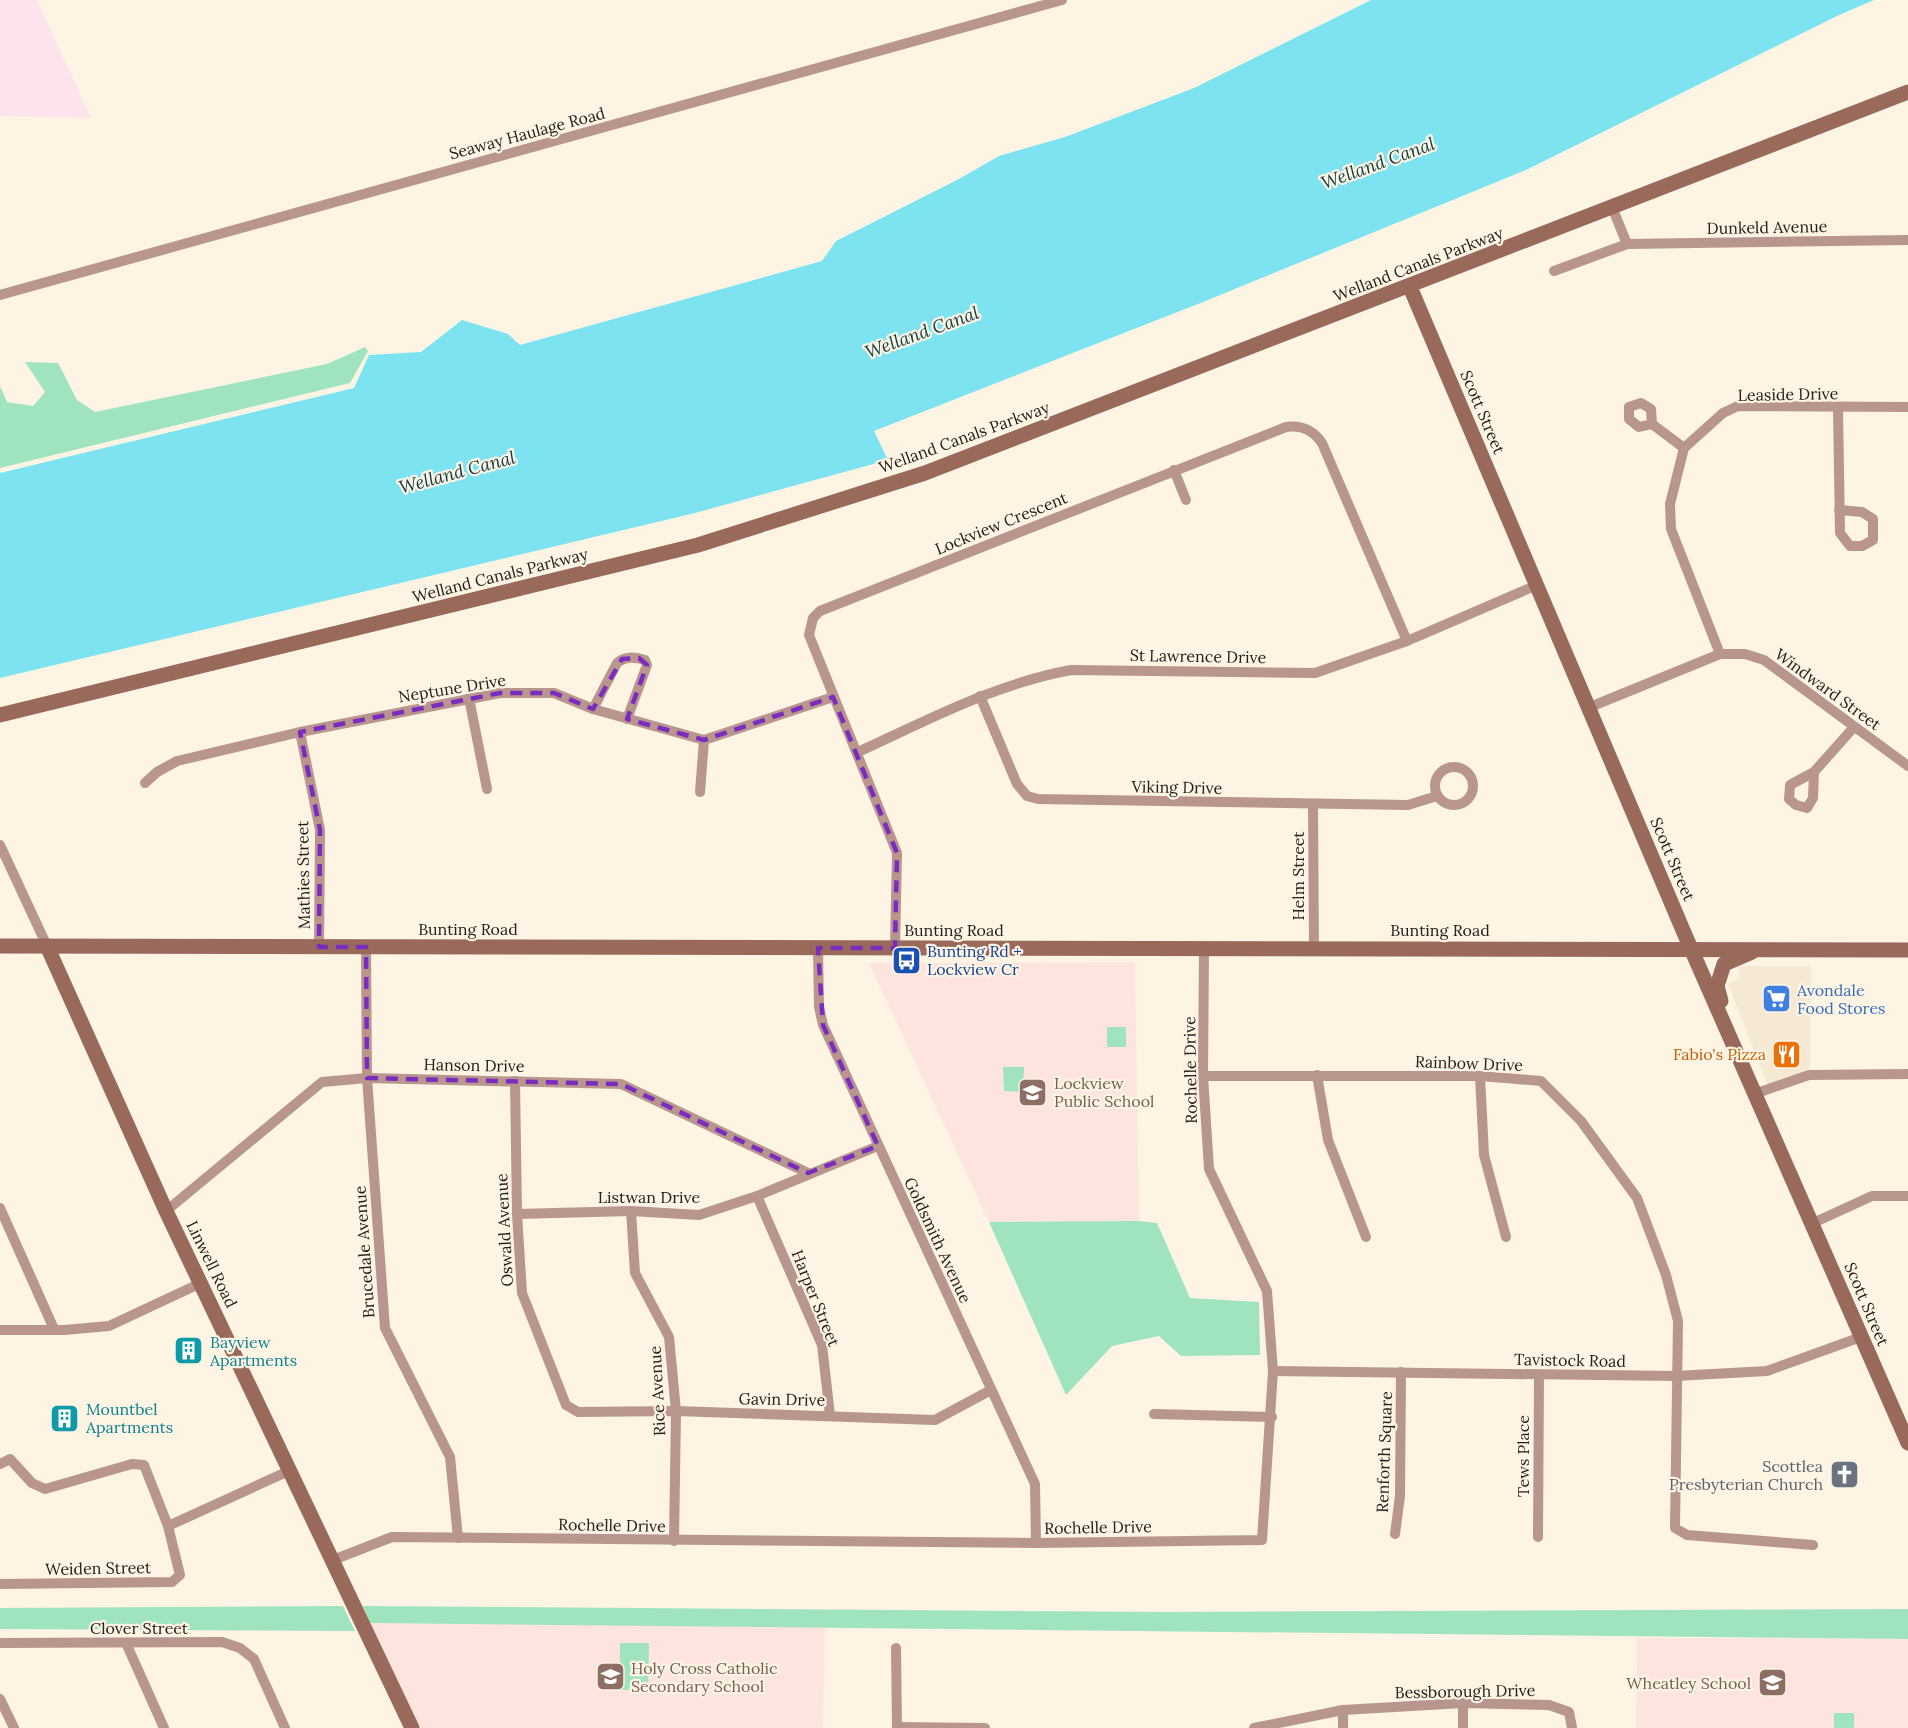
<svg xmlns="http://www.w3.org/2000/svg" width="1908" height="1728" font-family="Lora,serif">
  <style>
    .built { fill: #f6e9d3 }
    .industrial { fill: #fde3eb }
    .education { fill: #fee4de }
    .green { fill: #9fe4bf }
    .water { fill: #7de3f1 }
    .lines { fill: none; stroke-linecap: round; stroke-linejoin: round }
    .street { stroke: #b9968d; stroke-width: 10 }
    .secondary { stroke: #99695c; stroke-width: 15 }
    .marked { fill: none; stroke: #7b2cbf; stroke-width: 4.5; stroke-dasharray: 12 8; stroke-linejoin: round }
    .labels { text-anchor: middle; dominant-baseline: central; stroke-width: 4.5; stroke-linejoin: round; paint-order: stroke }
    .street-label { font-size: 16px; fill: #24211c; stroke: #fdf4e4 }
    .transit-label { font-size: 16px; fill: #164399; stroke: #fdf4e4; text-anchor: start }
    .shop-label { font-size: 16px; fill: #366cbe; stroke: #fdf4e4; text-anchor: start }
    .food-label { font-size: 16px; fill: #c56008; stroke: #fdf4e4; text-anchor: end }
    .education-label { font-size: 16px; fill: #785e54; stroke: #fdf4e4; text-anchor: start }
    .culture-label { font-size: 16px; fill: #0d838f; stroke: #fdf4e4; text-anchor: start }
    .worship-label { font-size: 16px; fill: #5b616d; stroke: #fdf4e4; text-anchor: end }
    .water-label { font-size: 18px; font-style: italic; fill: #0c3d43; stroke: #fdf4e4 }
  </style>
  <rect width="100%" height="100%" fill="#fdf4e4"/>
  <polygon class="built" points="1739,966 1811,966 1810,1068 1768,1086 1728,984 1739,978"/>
  <polygon class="industrial" points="0,0 37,0 91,118 0,116"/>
  <g class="education">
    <polygon points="1135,962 1139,1221 989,1222 869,963"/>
    <polygon points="370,1623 825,1626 823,1728 421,1728"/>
    <polygon points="1637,1638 1908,1639 1908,1728 1636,1728"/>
  </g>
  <g class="green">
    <polygon points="365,347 368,351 350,383 0,468 0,386 7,402 33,406 45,392 25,362 58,363 77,400 95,412 327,364"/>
    <rect x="1107" y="1027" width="19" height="20"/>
    <polygon points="1003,1067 1024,1067 1023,1092 1004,1091"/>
    <polygon points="1139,1221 1157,1223 1190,1298 1259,1302 1260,1355 1181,1356 1159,1336 1112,1346 1066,1395 989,1222"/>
    <polygon points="343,1606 355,1631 0,1629 0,1608"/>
    <polygon points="363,1606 1164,1612 1908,1609 1908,1639 370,1623"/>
    <polygon points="620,1643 649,1643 648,1690 620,1690"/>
    <rect x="1834" y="1713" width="20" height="15"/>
  </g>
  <polygon class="water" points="1371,0 1874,0 1837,16 1526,170 1203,302 874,431 888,460 695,513 0,678 0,473 354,388 369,355 421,352 462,320 508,334 520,345 822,261 836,241 959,179 999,156 1065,137 1194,88"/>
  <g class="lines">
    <g class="street">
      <polyline points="1612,207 1627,244"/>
      <polyline points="1554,271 1627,244 1908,240"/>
      <polyline points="0,295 1062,0"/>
      <polyline points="1838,409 1840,533 1850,546 1862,546 1873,540 1873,519 1862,512 1839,510"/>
      <polyline points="1652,424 1651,409 1641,403 1629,407 1629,419 1639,427 1652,424 1684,448"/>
      <polyline points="1174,470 1186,500"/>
      <polyline points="1720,654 1671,529 1670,504 1684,448 1723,413 1738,406 1908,407"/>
      <polyline points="980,696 1017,784 1027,796 1038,799 1408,805 1437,796"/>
      <polyline points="469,698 487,789"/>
      <polyline points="1590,707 1720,654 1745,654 1764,660 1908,766"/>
      <path d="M593 709 617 663C625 656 636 657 645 660L647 665 627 719"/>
      <polyline points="300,732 320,830 319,947"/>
      <path d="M858 752C928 720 995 684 1071 670L1315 673 1407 641 1537 585"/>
      <circle cx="1454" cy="786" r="19"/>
      <polyline points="1814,772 1813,798 1807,808 1796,805 1789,799 1790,785 1814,772 1854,727"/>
      <polyline points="145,783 157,772 177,761 300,732 500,693 554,693 593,709 704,740 833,697"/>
      <polyline points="700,792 704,740"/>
      <polyline points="1313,804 1314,948"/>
      <polyline points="0,845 47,946"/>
      <polyline points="366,947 367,1078 385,1328 450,1457 458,1538"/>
      <polyline points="818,948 819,1007 823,1025 1035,1484 1036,1543"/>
      <path d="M895 948 897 853 809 635 813 618 820 611 1286 427C1302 425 1313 430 1322 443L1407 641"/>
      <polyline points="1317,1075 1328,1140 1366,1237"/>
      <polyline points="1203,1076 1480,1076 1541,1081 1581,1121 1637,1198 1666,1275 1678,1321 1675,1528 1687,1535 1813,1545"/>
      <polyline points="1480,1076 1484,1155 1506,1237"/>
      <polyline points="515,1081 517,1214 522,1293 566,1405 578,1412 676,1411 935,1420 991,1390"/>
      <polyline points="1757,1093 1809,1075 1908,1074"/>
      <polyline points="757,1196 822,1345 830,1415"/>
      <polyline points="0,1208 54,1329"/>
      <polyline points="166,1211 322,1082 367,1078 621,1084 808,1173"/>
      <polyline points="631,1211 635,1273 669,1337 676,1411 674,1541"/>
      <polyline points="517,1214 631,1211 699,1215 757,1196 878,1146"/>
      <polyline points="1813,1223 1872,1196 1908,1196"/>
      <polyline points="0,1330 64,1330 109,1326 201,1283"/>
      <polyline points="1273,1371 1676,1376 1767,1371 1861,1337"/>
      <polyline points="1154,1414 1272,1417"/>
      <polyline points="0,1464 10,1459 32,1483 45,1489 132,1464 144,1465 168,1526 180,1575 172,1582 0,1584"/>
      <polyline points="168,1526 291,1470"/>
      <polyline points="1395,1534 1400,1496 1401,1372"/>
      <polyline points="1538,1537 1539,1375"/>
      <polyline points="333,1560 392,1537 1036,1543 1262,1540 1273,1371 1267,1291 1209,1169 1203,1076 1204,948"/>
      <polyline points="0,1643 222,1642 240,1648 254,1659 285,1728"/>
      <polyline points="126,1643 164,1728"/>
      <polyline points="896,1648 897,1728"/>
      <polyline points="0,1699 14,1728"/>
      <polyline points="897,1727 985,1728"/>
      <polyline points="1254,1728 1343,1710 1463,1703 1549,1705 1569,1712 1572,1728"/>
      <polyline points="1343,1728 1343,1710"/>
      <polyline points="1463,1728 1463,1703"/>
    </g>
    <g class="secondary">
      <polyline points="1410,287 1685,935 1908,1443"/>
      <polyline points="0,715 698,545 925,473 1908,92"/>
      <polyline points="0,946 1908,950"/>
      <polyline points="47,946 166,1211 412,1728"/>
      <polyline points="1721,1001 1717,986 1724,964 1752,952"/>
    </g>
  </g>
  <path class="marked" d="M639 658 647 665 627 719 704 740 833 697 897 853 895 948H818L823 1025 878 1146 808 1173 621 1084 367 1078 366 947H319L320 830 300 732 500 693H554L593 709 622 659Z"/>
  <defs>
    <symbol id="bus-square" viewBox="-11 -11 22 22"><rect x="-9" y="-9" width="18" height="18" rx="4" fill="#1a4fb4" stroke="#fdf4e4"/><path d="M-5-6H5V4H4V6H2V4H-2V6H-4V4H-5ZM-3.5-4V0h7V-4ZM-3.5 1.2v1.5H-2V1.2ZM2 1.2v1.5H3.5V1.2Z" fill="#fff"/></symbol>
    <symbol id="supermarket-square" viewBox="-11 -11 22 22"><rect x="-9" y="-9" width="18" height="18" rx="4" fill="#3f7fe0" stroke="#fdf4e4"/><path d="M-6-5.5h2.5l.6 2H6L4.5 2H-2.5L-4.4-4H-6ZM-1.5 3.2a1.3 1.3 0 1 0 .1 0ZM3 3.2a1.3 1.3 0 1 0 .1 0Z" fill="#fff"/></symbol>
    <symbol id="restaurant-square" viewBox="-11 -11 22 22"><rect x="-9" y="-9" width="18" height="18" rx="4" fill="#e8710a" stroke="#fdf4e4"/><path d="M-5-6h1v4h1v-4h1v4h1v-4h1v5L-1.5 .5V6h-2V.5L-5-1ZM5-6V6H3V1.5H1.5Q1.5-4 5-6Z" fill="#fff"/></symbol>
    <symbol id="school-square" viewBox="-11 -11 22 22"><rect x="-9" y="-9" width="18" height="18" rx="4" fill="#8d6e63" stroke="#fdf4e4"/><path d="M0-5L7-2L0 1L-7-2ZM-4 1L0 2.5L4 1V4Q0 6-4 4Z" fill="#fff"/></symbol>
    <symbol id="building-square" viewBox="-11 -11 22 22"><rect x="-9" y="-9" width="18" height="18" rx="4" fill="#0f9aa8" stroke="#fdf4e4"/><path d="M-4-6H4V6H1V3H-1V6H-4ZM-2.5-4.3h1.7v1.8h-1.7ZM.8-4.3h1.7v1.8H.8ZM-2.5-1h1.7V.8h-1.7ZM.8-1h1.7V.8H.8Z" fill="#fff"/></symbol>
    <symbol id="church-square" viewBox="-11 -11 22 22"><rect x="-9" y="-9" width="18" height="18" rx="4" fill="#6b7280" stroke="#fdf4e4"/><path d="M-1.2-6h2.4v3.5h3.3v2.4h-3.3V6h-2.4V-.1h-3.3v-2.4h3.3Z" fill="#fff"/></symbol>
  </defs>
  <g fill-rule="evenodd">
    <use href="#bus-square" x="890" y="944" width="33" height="33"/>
    <use href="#supermarket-square" x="1760" y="982" width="33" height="33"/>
    <use href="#restaurant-square" x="1770" y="1038" width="33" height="33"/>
    <use href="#school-square" x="1016" y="1076" width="33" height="33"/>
    <use href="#building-square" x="172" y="1334" width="33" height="33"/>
    <use href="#building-square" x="48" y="1402" width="33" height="33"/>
    <use href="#church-square" x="1828" y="1458" width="33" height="33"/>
    <use href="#school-square" x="594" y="1660" width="33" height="33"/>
    <use href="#school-square" x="1756" y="1666" width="33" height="33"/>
  </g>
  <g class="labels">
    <g class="street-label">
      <text transform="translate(527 133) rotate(-15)">Seaway Haulage Road</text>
      <text transform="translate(1767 227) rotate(-1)">Dunkeld Avenue</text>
      <text transform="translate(1418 264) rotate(-21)">Welland Canals Parkway</text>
      <text transform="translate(1788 394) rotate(-1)">Leaside Drive</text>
      <text transform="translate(1483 412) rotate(67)">Scott Street</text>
      <text transform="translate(964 437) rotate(-20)">Welland Canals Parkway</text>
      <text transform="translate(1001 523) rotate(-22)">Lockview Crescent</text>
      <text transform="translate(500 575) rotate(-14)">Welland Canals Parkway</text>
      <text transform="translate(1198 656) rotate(1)">St Lawrence Drive</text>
      <text transform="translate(452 688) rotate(-9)">Neptune Drive</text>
      <text transform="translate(1828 689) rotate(36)">Windward Street</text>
      <text transform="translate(1177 787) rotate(1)">Viking Drive</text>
      <text transform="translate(1673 859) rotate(67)">Scott Street</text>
      <text transform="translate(303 875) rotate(-91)">Mathies Street</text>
      <text transform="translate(1298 876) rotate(-90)">Helm Street</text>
      <text x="468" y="929">Bunting Road</text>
      <text x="954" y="930">Bunting Road</text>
      <text x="1440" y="930">Bunting Road</text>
      <text transform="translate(1469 1063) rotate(2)">Rainbow Drive</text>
      <text transform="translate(474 1065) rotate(1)">Hanson Drive</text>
      <text transform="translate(1190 1070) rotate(-91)">Rochelle Drive</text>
      <text x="649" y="1197">Listwan Drive</text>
      <text transform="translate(504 1230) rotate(-93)">Oswald Avenue</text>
      <text transform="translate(938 1240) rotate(65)">Goldsmith Avenue</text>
      <text transform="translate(364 1252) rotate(-94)">Brucedale Avenue</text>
      <text transform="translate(212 1264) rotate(64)">Linwell Road</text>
      <text transform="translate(816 1298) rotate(68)">Harper Street</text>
      <text transform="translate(1867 1304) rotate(67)">Scott Street</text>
      <text transform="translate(1570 1360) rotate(1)">Tavistock Road</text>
      <text transform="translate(657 1391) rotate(-93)">Rice Avenue</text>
      <text transform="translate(782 1399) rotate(1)">Gavin Drive</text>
      <text transform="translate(1384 1452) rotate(-88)">Renforth Square</text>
      <text transform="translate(1523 1456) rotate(-90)">Tews Place</text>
      <text transform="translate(612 1525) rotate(1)">Rochelle Drive</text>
      <text transform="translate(1098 1527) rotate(-1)">Rochelle Drive</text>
      <text transform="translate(98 1568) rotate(-1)">Weiden Street</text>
      <text x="139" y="1628">Clover Street</text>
      <text transform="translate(1465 1691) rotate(-1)">Bessborough Drive</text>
    </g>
    <g class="transit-label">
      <text x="927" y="951">Bunting Rd +<tspan x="927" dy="18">Lockview Cr</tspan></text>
    </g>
    <g class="shop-label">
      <text x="1797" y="990">Avondale<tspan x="1797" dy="18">Food Stores</tspan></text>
    </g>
    <g class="food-label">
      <text x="1766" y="1054">Fabio's Pizza</text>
    </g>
    <g class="education-label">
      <text x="1054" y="1083">Lockview<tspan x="1054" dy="18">Public School</tspan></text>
      <text x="631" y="1668">Holy Cross Catholic<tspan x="631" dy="18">Secondary School</tspan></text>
      <text x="1751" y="1683" text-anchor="end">Wheatley School</text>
    </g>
    <g class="culture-label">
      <text x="210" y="1342">Bayview<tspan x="210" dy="18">Apartments</tspan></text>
      <text x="86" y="1409">Mountbel<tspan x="86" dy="18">Apartments</tspan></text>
    </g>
    <g class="worship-label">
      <text x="1823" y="1466">Scottlea<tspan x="1823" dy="18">Presbyterian Church</tspan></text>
    </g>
    <g class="water-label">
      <text transform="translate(1378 163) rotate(-20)">Welland Canal</text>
      <text transform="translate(922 332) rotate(-20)">Welland Canal</text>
      <text transform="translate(457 472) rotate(-15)">Welland Canal</text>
    </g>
  </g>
</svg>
